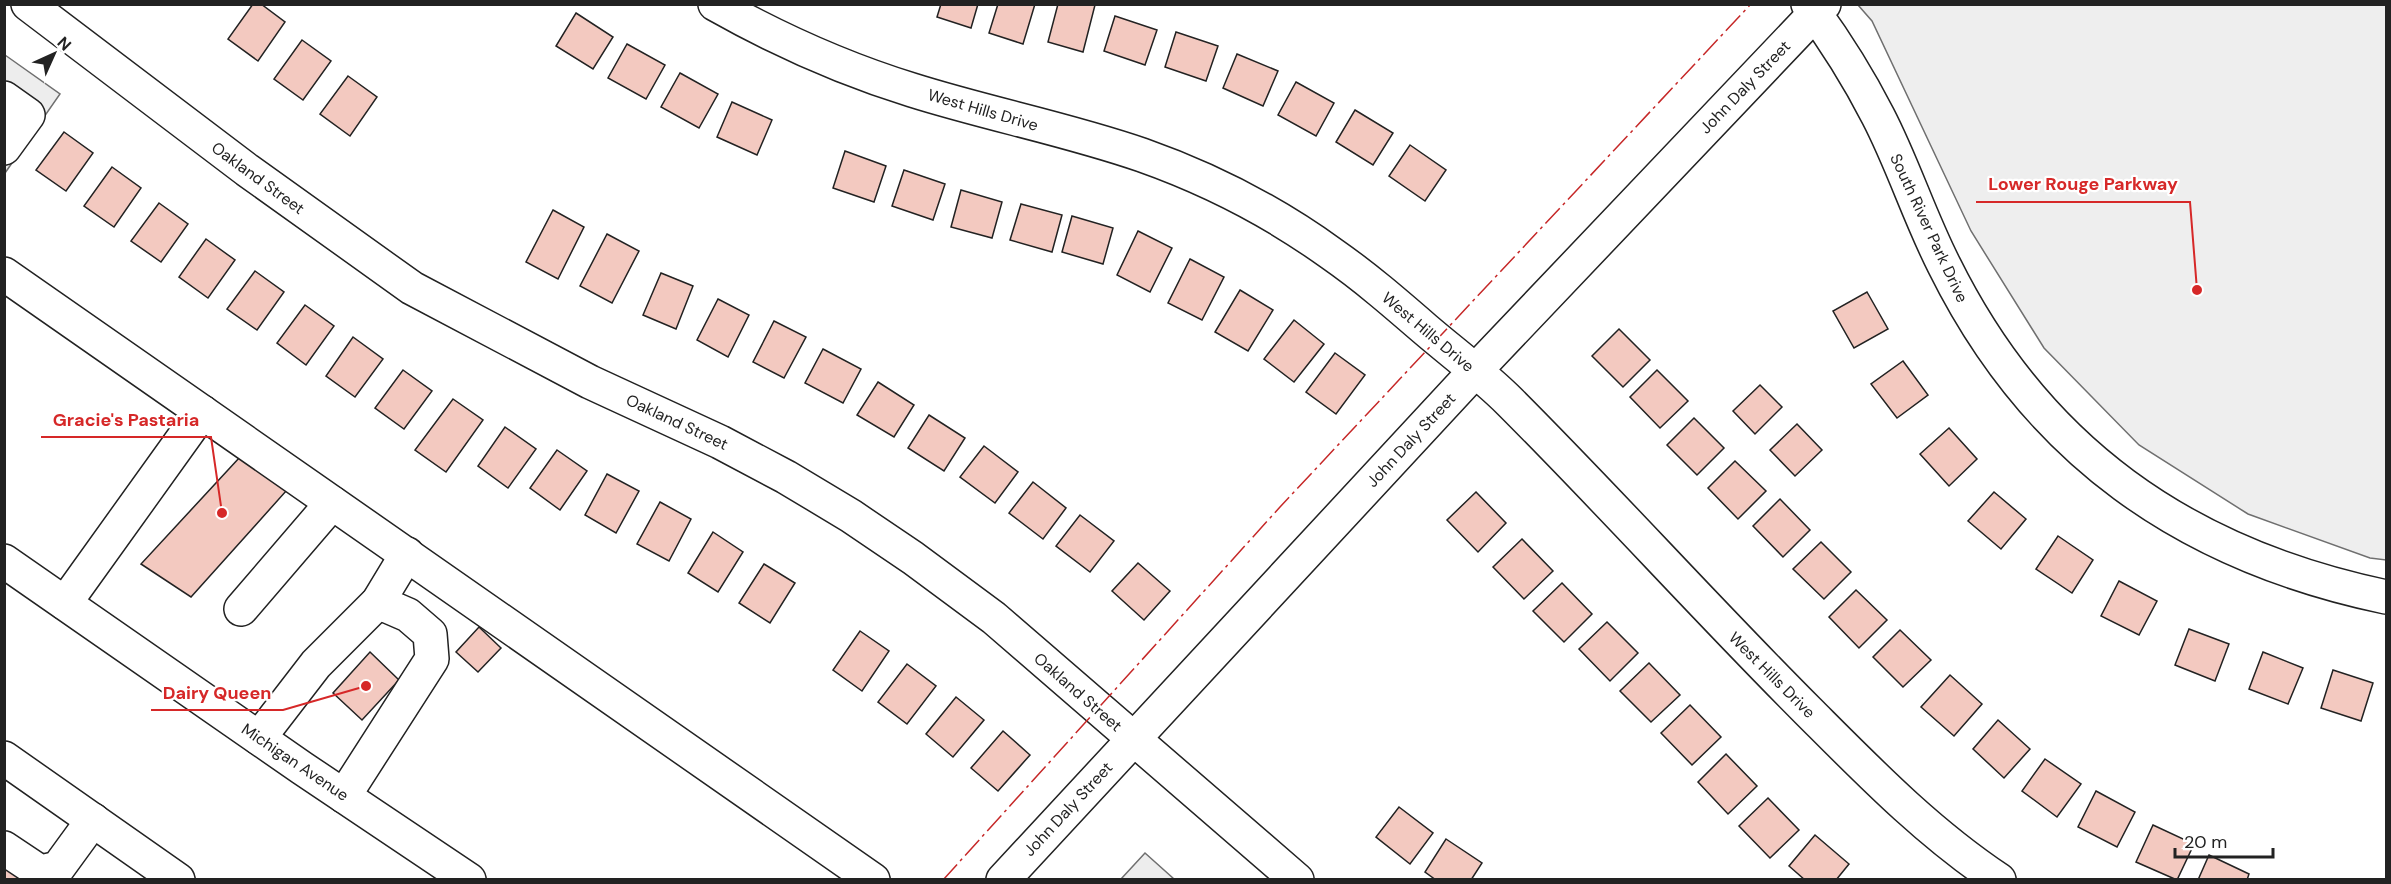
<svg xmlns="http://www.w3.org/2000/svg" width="2391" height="884" font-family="'DM Sans',sans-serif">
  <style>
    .green { fill: #eee; stroke: #6f6f6f; stroke-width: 1.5 }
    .parking { fill: #ededed; stroke: #6f6f6f; stroke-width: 1.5 }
    .building { fill: #f3c9c0; stroke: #222; stroke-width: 1.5 }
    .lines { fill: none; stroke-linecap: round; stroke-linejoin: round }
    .minor-casing { stroke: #222; stroke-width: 36 }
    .major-casing { stroke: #222; stroke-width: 36 }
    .minor { stroke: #fff; stroke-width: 33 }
    .major { stroke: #fff; stroke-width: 33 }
    .power { stroke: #c62828; stroke-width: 1.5; stroke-dasharray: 21 4.5 3 4.5; stroke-linecap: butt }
    .labels { text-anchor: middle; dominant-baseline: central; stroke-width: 4.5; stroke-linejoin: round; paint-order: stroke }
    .street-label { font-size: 16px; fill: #222; stroke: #fff }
    .leader { fill: none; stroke: #d62828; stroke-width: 2 }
    .callout-dot { fill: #d62828; stroke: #fff; stroke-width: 2 }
    .callout-label { font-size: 18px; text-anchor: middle; font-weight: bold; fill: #d62828; stroke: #fff; stroke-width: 4.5; stroke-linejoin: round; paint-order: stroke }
  </style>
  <rect width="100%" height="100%" fill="#fff"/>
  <polygon class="green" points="1858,5 2386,5 2386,560 2370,558 2248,514 2139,445 2044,348 1971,231 1872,21"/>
  <g class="parking">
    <polygon points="5,55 60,94 5,173"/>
    <polygon points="1145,853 1174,879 1121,879"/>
  </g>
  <g class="building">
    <polygon points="253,4 261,4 285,22 258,61 228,39"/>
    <polygon points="941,4 978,4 971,28 937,17"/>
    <polygon points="998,4 1035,4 1023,44 989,33"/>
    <polygon points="1058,4 1095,5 1083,52 1048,42"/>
    <polygon points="576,13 613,37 593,69 556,46"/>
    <polygon points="1115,16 1157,30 1145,65 1104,51"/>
    <polygon points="1176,32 1218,46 1206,81 1165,67"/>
    <polygon points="302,40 331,61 303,100 274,79"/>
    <polygon points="627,44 665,65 646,99 608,78"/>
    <polygon points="1237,54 1278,71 1263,106 1223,88"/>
    <polygon points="680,73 718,94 699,128 661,107"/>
    <polygon points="348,76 377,97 350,136 320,114"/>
    <polygon points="1296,82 1334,103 1316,136 1278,115"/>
    <polygon points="732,102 772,120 757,155 717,137"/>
    <polygon points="1355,110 1393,133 1373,165 1336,142"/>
    <polygon points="64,132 93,153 66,191 36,170"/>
    <polygon points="1410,145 1446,170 1425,201 1389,176"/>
    <polygon points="845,151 886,166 874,202 833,188"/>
    <polygon points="112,167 141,188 114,227 84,206"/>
    <polygon points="904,170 945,184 933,220 892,206"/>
    <polygon points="961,190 1002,202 992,238 951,227"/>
    <polygon points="159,203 188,224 161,262 131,241"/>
    <polygon points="1021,204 1062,215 1052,252 1010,240"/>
    <polygon points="553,210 584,227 558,279 526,262"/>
    <polygon points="1072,216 1113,228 1103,264 1062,252"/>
    <polygon points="1138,231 1172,248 1150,292 1117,275"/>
    <polygon points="607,234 639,251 612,303 580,286"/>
    <polygon points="206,239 235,260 208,298 179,277"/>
    <polygon points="1190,259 1224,277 1202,320 1168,303"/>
    <polygon points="255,271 284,292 257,330 227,309"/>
    <polygon points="661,273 693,286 676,329 643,315"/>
    <polygon points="1240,290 1273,310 1248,351 1215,332"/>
    <polygon points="1867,292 1888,329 1854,348 1833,311"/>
    <polygon points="718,299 749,315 728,357 697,340"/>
    <polygon points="305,305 334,326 306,365 277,343"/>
    <polygon points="1294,320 1324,344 1294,382 1264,359"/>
    <polygon points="774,321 806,337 784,378 753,362"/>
    <polygon points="1619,329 1650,360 1623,387 1592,356"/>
    <polygon points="353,337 383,359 355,397 326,376"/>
    <polygon points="823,349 861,369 843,403 805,383"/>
    <polygon points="1335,353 1365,375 1336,414 1306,392"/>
    <polygon points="1903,361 1928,395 1897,418 1871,384"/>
    <polygon points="403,370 432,391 404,429 375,408"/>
    <polygon points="1657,370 1688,401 1660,428 1630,397"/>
    <polygon points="878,382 914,405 894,437 857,415"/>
    <polygon points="1760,385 1782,407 1755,434 1733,411"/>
    <polygon points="453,399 483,420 446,472 415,450"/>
    <polygon points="929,415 965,438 944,471 908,448"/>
    <polygon points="1694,418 1724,448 1697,475 1667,445"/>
    <polygon points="1797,424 1822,450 1795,476 1770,450"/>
    <polygon points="505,427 536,449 508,488 478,466"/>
    <polygon points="1949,428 1977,459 1949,486 1920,454"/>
    <polygon points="984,446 1018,472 995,503 960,477"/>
    <polygon points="557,450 587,471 560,510 530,488"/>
    <polygon points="240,457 287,490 191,597 141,564"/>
    <polygon points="1735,461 1766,491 1738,519 1708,488"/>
    <polygon points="607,474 639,491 616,533 585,515"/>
    <polygon points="1033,482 1066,508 1043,539 1009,513"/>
    <polygon points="1476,492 1506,523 1478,552 1447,520"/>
    <polygon points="1994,492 2026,519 2001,549 1968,521"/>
    <polygon points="1780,499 1810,530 1783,557 1753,526"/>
    <polygon points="660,502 691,519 669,561 637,544"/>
    <polygon points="1080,515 1114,541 1090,572 1056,546"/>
    <polygon points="713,532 743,552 718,592 688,573"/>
    <polygon points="2058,536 2093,560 2072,593 2036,569"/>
    <polygon points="1522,539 1553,571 1524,599 1493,567"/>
    <polygon points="1821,542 1851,572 1824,599 1793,569"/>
    <polygon points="1138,563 1170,591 1144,620 1112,591"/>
    <polygon points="764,564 795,583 770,623 739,603"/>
    <polygon points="2119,581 2157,601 2139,635 2101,616"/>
    <polygon points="1562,583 1592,614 1564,642 1533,611"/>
    <polygon points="1856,590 1887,620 1859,648 1829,617"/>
    <polygon points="1607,622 1638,653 1610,681 1579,649"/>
    <polygon points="479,627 501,648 478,672 456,652"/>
    <polygon points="2189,629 2229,644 2215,681 2175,665"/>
    <polygon points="1900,630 1931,660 1903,687 1873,657"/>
    <polygon points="860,631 889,651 862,691 833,670"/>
    <polygon points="370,652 399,680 362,720 333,693"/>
    <polygon points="2263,652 2303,668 2288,704 2249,689"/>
    <polygon points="1649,663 1680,695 1651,722 1620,691"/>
    <polygon points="907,664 936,686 907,724 878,702"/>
    <polygon points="2333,670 2373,683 2361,721 2321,708"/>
    <polygon points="1950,675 1982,704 1954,736 1921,707"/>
    <polygon points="956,697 984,720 953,757 926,734"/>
    <polygon points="1690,705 1721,737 1692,765 1661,733"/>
    <polygon points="1998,720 2030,749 2004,778 1973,749"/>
    <polygon points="1003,731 1030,755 998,791 971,768"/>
    <polygon points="1726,754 1757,786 1728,814 1698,782"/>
    <polygon points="2045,759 2081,784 2057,817 2022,791"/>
    <polygon points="2096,791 2135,812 2117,847 2078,827"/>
    <polygon points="1768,798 1799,830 1770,858 1739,826"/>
    <polygon points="1399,807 1433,833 1410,864 1376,837"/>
    <polygon points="2153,825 2194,844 2177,880 2136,862"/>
    <polygon points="1815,835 1849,864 1836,880 1805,880 1789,866"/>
    <polygon points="1446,839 1482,863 1471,880 1436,880 1425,872"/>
    <polygon points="2209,855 2249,874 2247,880 2198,880"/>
    <polygon points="4,857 35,880 4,880"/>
  </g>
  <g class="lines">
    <defs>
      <g id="minor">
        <polyline points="28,4 247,170 412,288 590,382 720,442 786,477 851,516 913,558 994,618 1297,880"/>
        <path d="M715 4C777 39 844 69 912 90 988 114 1067 129 1142 155 1210 179 1274 212 1332 254 1365 277 1395 303 1425 329 1453 353 1484 376 1510 402 1611 503 1707 610 1808 711 1869 772 1927 832 1999 880"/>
        <path d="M1808 4C1834 39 1858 77 1878 116 1903 164 1919 216 1944 265 2036 451 2185 555 2386 597"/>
        <polyline points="4,98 28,115 4,148"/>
        <polyline points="4,274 873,880"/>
        <polyline points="65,603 202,412"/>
        <polyline points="241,609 332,503"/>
        <polyline points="259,738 316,664 378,602 407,554"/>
        <polyline points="344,796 432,659 430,634 408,615 378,602"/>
        <polyline points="4,848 40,872 58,868 93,820"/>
        <polyline points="1003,880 1475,371 1824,4"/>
      </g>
      <g id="major">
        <polyline points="4,561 302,768 469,880"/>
        <polyline points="4,758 178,880"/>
      </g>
    </defs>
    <use href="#minor" class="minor-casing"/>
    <use href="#major" class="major-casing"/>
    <use href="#minor" class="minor"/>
    <use href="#major" class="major"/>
    <polyline class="power" points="943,880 1280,507 1751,4"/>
  </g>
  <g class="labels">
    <g class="street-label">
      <text transform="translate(1745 87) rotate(-46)">John Daly Street</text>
      <text transform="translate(983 110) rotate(16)">West Hills Drive</text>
      <text transform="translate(258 178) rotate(36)">Oakland Street</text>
      <text transform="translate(1929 228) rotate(65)">South River Park Drive</text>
      <text transform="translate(1428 332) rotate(40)">West Hills Drive</text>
      <text transform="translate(677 422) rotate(25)">Oakland Street</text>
      <text transform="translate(1411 440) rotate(-47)">John Daly Street</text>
      <text transform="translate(1772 675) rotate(45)">West Hills Drive</text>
      <text transform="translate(1078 692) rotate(41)">Oakland Street</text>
      <text transform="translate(295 762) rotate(34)">Michigan Avenue</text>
      <text transform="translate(1068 809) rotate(-47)">John Daly Street</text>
    </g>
  </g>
  <path class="leader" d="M2197 290L2190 202H1976M222 513L211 437H41M366 686L283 710H151"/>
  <g class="callout-dot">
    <circle cx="2197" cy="290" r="6"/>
    <circle cx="222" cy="513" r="6"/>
    <circle cx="366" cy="686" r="6"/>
  </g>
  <g class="callout-label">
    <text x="2083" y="190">Lower Rouge Parkway</text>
    <text x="126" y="426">Gracie's Pastaria</text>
    <text x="217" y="699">Dairy Queen</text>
  </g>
  <rect width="2391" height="884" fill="none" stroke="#222222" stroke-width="12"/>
  <g transform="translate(54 54) rotate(45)" stroke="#ffffff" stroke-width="4.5" paint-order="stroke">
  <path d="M0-4.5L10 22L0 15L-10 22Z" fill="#222222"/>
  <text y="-9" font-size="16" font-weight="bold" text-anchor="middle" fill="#222222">N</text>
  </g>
  <path d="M2175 848v9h98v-9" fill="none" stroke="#222222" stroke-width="3"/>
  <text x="2184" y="848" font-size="18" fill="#222222" stroke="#ffffff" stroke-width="4.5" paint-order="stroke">20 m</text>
</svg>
